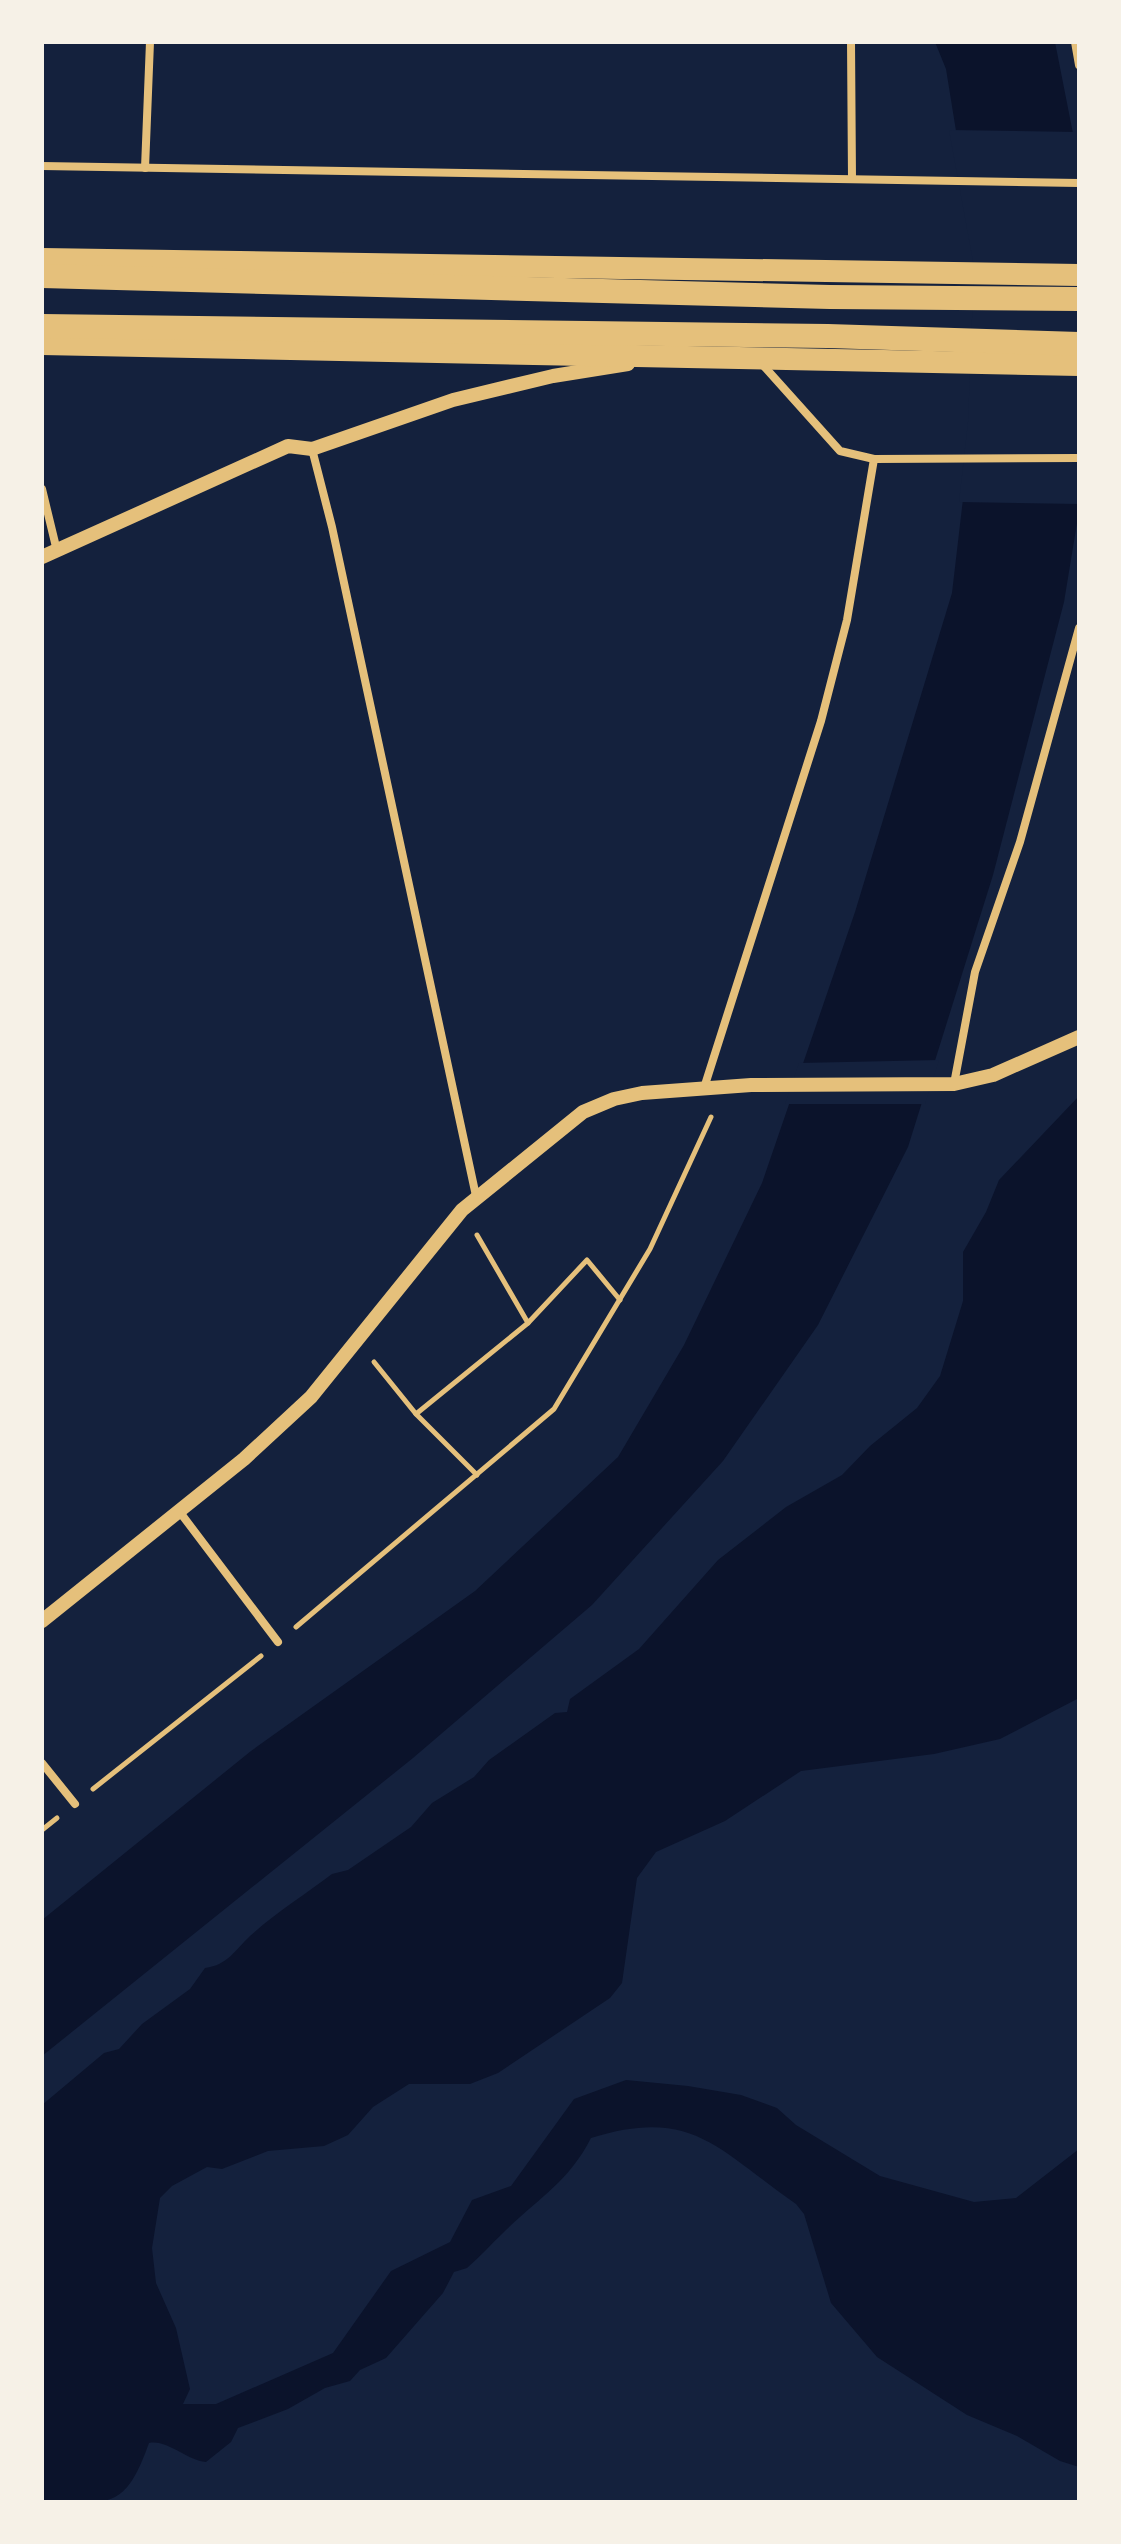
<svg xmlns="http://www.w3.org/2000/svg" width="1121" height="2544" font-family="'Source Sans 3',sans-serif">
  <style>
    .water { fill: #0b132b }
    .pier { fill: #14213d }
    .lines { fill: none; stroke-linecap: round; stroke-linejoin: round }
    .path { stroke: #e5c07b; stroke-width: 5 }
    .minor { stroke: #e5c07b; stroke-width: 8 }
    .tertiary { stroke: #e5c07b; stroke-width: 14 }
    .trunk { stroke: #e5c07b; stroke-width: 22 }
    .motorway { stroke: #e5c07b; stroke-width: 24 }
  </style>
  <rect width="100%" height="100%" fill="#14213d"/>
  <g class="water">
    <polygon points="935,42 1055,42 1079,164 1079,511 1064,602 993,875 908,1147 818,1325 723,1461 592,1605 413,1758 42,2056 42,1920 251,1751 475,1591 618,1457 684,1345 762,1183 855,912 952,593 972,422 978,267 946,69"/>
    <path d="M1079 1096V1698L1000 1739 934 1754 801 1771 725 1821 656 1852 637 1878 622 1983 610 1998 498 2073 470 2084H409L373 2107 348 2135 324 2146 268 2151 222 2169 207 2167 172 2186 160 2198 152 2248 156 2283 176 2328 190 2389 183 2404H216L333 2353 391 2271 450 2242 472 2200 511 2186 574 2099 626 2080 688 2086 741 2095 777 2108 796 2125 880 2176 974 2202 1016 2198 1079 2149V2467L1060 2461 1017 2436 967 2415 877 2357 831 2303 804 2214 796 2204C718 2150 693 2106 591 2138 568 2183 537 2199 503 2233 490 2245 480 2257 467 2268L454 2272 443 2293 386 2358 360 2370 350 2381 325 2388 288 2409 238 2428 231 2442 206 2462C186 2460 167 2439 149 2443 124 2513 109 2502 42 2502V2105L104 2053 119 2049 142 2024 190 1989 205 1968C228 1965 235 1950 250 1936 275 1913 306 1894 332 1874L348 1870 411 1827 432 1803 474 1777 489 1760 555 1713 567 1712 570 1699 639 1649 718 1560 786 1507 842 1475 870 1446 917 1408 940 1376 963 1301V1252L986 1212 999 1180Z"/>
  </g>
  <g class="pier">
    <polygon points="949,130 1077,132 1079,504 959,502 968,422 974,267"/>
    <polygon points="939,1060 925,1104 785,1104 799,1063"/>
  </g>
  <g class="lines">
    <g class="path">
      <polyline points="477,1235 528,1323 587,1260 620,1300"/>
      <polyline points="374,1362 416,1414 477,1475"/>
      <polyline points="416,1414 528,1323"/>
      <polyline points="296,1627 554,1409 650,1249 711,1117"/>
      <polyline points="93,1789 261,1656"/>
      <polyline points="42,1830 57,1818"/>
    </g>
    <g class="minor">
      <polyline points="851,42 852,179"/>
      <polyline points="1075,42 1079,65"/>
      <polyline points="42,166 1079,183"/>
      <polyline points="145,168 150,42"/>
      <polyline points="761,363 840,451 874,459 1079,458"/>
      <polyline points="312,449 332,527 476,1196"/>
      <polyline points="42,489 57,551"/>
      <polyline points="954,1084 975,972 1020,842 1079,628"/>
      <polyline points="704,1088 821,721 847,620 874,459"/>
      <polyline points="179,1511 278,1642"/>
      <polyline points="42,1763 75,1804"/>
    </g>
    <g class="tertiary">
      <polyline points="42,557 288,446 312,449 453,400 553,376 628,364"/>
      <polyline points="42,1621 244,1459 311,1397 462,1210 583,1112 614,1099 642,1093 751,1085 954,1084 993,1075 1079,1037"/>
    </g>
    <g class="trunk">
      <polyline points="42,259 1079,275"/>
      <polyline points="42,344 1079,365"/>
    </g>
    <g class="motorway">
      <polyline points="42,276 830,297 1079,299"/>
      <polyline points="42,326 828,336 1079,344"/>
    </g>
  </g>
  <rect width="1121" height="2544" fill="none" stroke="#f6f1e7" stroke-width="88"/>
</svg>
